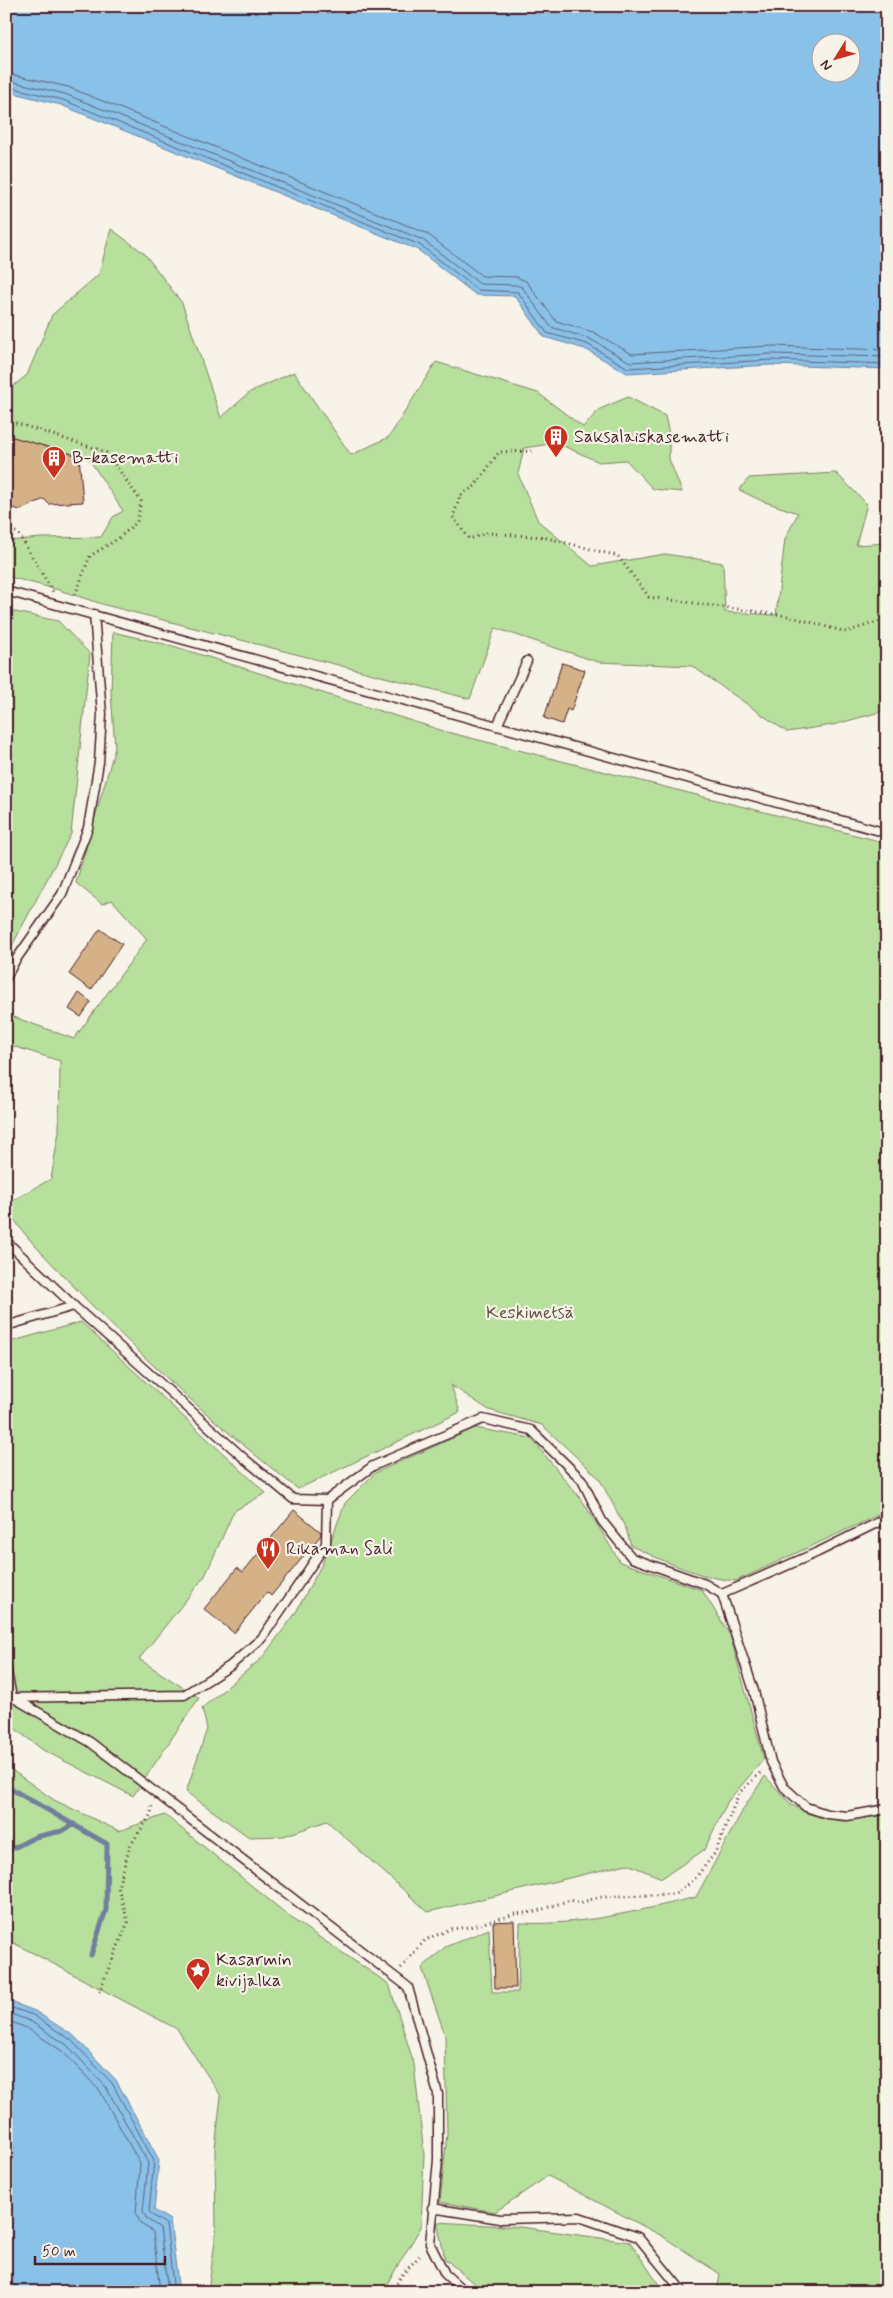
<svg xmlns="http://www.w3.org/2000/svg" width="893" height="2298" font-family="Mynerve,sans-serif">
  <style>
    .green { fill: #b6e09c; stroke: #808064 }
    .water { fill: #89c1e8; stroke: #70809c; fill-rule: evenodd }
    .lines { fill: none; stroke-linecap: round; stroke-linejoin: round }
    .shore { stroke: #636077; stroke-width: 1 }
    .stream { stroke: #70809c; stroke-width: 5 }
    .building { fill: #d5b187; stroke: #4a1f2b }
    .lane-casing { stroke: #4a1f2b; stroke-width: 11 }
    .path { stroke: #4a1f2b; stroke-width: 3; stroke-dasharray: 1 4; stroke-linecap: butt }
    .lane { stroke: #f7f3e8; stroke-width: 8 }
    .labels { text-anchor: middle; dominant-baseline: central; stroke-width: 4.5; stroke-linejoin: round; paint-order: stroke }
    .poi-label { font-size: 18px; fill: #4a1f2b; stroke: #f7f3e8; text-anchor: start }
    .park-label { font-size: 18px; fill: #654f47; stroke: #f7f3e8 }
  </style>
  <rect width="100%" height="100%" fill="#f7f3e8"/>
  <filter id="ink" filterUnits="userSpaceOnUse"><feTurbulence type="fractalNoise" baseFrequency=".02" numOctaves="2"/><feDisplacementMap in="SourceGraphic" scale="10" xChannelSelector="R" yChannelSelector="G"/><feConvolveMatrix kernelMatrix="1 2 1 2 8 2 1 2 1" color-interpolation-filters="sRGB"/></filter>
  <g filter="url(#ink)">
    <g class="green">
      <polygon points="111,229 144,253 182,303 221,418 250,392 294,372 351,455 389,437 436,362 538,393 583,427 600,409 628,397 665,416 669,434 669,459 682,492 653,489 626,460 599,462 557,443 524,448 518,474 538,521 592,566 665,554 723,563 725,612 776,615 785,539 798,513 762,501 739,490 749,478 836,473 867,504 856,545 887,543 887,710 833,725 787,732 692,666 598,662 495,628 470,699 105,605 59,590 6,576 6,541 42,538 101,537 113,517 123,511 89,459 6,435 6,374 12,387 27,375 52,315 99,274"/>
      <polygon points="6,610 58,621 90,654 71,834 6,957"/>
      <path d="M113 632 173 646 447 732 887 843V1511L736 1581C699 1578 664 1561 631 1546L626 1529 599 1478 542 1425 489 1410 451 1385 460 1412 298 1489C214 1424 133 1350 60 1272 44 1255 14 1226 6 1204L51 1179 59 1131 60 1061 6 1044V1014L74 1039 147 939 112 900 102 904 76 883 115 748 111 693Z"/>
      <polygon points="81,1322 266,1493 234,1511 205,1576 139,1659 199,1698 133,1796 43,1750 6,1722 6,1343"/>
      <polygon points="475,1428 531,1438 584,1503 620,1562 702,1590 730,1635 764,1759 728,1801 704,1850 662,1878 627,1864 428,1912 327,1821 284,1836 249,1837 186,1792 207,1729 202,1708 262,1658 295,1614 322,1564 345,1503 375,1473"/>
      <polygon points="6,1766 54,1800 119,1831 165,1815 295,1921 389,1984 414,2064 424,2155 421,2227 382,2292 208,2292 216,2233 215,2149 221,2096 177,2029 6,1939"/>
      <path d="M765 1776 792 1805 809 1814 842 1821 887 1815V2292H717L720 2274 662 2236 548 2176 495 2212 440 2202 447 2134 445 2035 422 1968 445 1947 489 1929 492 1992H518L520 1923C579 1926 639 1911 696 1897L745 1806Z"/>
      <polygon points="437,2222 520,2227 630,2242 664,2292 484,2292 445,2259"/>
    </g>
    <g class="water">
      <path d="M6 6H887V369L771 365 627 373 585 349 544 337 515 296 476 295 418 250 61 105 6 91ZM820 42H850V72H820Z"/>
      <polygon points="6,2000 35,2011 74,2036 116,2080 159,2160 154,2210 170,2220 179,2292 6,2292"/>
    </g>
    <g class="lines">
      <g class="shore">
        <polyline points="6,73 68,87 426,233 482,276 516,277 526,281 556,321 593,332 632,354 771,346 887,350"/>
        <polyline points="6,80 65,94 423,240 480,284 515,285 522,287 551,327 590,339 630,362 771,354 887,357"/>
        <polyline points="6,86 63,100 420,245 478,290 518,292 547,333 587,344 628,368 771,360 887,364"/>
        <polyline points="6,2006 33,2015 71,2040 112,2083 154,2161 149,2211 152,2215 166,2224 174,2292"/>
        <polyline points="6,2012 30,2021 67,2045 106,2087 148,2163 143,2212 147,2219 160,2228 168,2292"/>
        <polyline points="6,2020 27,2028 62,2051 100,2091 140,2164 136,2214 141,2224 153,2232 160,2292"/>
      </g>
      <g class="stream">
        <polyline points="6,1786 107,1844 106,1910 91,1955"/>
        <polyline points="6,1852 35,1837 62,1831 74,1824"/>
      </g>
    </g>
    <g class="building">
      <polygon points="6,435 79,456 83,502 49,504 44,499 20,510 10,507 6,502"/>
      <polygon points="562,663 585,670 571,711 567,709 562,724 544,718"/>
      <polygon points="100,929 122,944 91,990 69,974"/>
      <polygon points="79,993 91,1002 81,1017 69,1009"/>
      <polygon points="294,1510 321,1532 321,1535 271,1596 267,1592 234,1633 204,1609 237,1568 243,1572"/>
      <polygon points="514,1921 516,1988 495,1988 493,1922"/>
    </g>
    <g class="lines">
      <defs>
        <g id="lane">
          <polyline points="6,591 887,833"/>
          <polyline points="497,726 527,661"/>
          <polyline points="6,978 15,961 62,894 88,828 99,762 102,714 94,614"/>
          <polyline points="6,1241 74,1306 246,1460 293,1499 327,1500 373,1466 483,1419 531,1430 582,1480 602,1521 632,1558 705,1584 722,1594 818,1552 887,1518"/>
          <polyline points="6,1326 74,1306"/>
          <polyline points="722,1594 754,1691 771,1762 784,1787 806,1807 827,1814 847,1816 887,1809"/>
          <polyline points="6,1667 12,1697"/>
          <polyline points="12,1697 90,1742 408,1987 438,2094 438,2160 430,2244 445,2274 465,2292"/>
          <polyline points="6,1698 184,1695 230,1666 262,1638 326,1544 327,1500"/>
          <polyline points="432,2208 500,2219 579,2217 638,2237 683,2292"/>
        </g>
      </defs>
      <use href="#lane" class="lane-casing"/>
      <g class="path">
        <polyline points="6,420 106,452 141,501 137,522 119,538 90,556 74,598"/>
        <polyline points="532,451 499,452 475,486 460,496 453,517 469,539 487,533 543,537 618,556 649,597 788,616 846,632 887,619"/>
        <polyline points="6,528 18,533 53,592"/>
        <polyline points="401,1968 425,1940 451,1929 469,1927 515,1914 534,1912 570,1900 580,1903 599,1897 675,1894 693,1881 715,1853 739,1793 762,1771"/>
        <polyline points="99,1992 128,1922 118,1887 130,1846 151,1814 152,1805"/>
        <polyline points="392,2292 401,2276 422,2253"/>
      </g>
      <use href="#lane" class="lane"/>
    </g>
  </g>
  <defs>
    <symbol id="building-pin" viewBox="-11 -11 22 30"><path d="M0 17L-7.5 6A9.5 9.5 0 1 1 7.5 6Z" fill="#c8321e" stroke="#f7f3e8"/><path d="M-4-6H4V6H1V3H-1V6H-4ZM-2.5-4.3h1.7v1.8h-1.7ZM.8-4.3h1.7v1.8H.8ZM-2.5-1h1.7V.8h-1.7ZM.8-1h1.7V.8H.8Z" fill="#fff"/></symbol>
    <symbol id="restaurant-pin" viewBox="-11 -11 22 30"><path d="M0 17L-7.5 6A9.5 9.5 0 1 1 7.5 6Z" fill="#c8321e" stroke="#f7f3e8"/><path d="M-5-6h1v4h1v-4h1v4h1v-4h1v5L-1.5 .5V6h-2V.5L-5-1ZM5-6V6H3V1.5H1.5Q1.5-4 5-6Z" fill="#fff"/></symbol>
    <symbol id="sight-pin" viewBox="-11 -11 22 30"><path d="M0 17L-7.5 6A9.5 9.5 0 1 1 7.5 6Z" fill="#c8321e" stroke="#f7f3e8"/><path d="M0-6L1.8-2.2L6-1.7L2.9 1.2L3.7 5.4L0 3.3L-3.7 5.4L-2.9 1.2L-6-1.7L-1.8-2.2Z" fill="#fff"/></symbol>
  </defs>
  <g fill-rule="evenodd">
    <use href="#building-pin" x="542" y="423" width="28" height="38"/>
    <use href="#building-pin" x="40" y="444" width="28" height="38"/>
    <use href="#restaurant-pin" x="254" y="1535" width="28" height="38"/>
    <use href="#sight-pin" x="184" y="1956" width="28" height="38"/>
  </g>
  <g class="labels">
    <g class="poi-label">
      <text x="574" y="437">Saksalaiskasematti</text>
      <text x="72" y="458">B-kasematti</text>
      <text x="286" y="1549">Rikaman Sali</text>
      <text x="216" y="1960">Kasarmin<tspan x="216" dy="21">kivijalka</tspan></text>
    </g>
    <g class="park-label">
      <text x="530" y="1313">Keskimetsä</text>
    </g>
  </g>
  <rect width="893" height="2298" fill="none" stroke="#f7f3e8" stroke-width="25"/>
  <rect x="12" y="12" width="868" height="2273" fill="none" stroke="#4a1f2b" stroke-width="2" filter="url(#ink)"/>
  <g transform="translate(836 58) rotate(233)"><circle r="24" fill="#f7f3e8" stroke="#b29e9c"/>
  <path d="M0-4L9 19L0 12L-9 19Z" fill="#c8321e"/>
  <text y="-8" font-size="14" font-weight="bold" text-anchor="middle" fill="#4a1f2b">N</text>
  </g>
  <path d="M35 2256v8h130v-8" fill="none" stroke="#4a1f2b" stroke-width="2.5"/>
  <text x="42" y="2256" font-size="15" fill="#4a1f2b" stroke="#f7f3e8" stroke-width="4" paint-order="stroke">50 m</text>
</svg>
